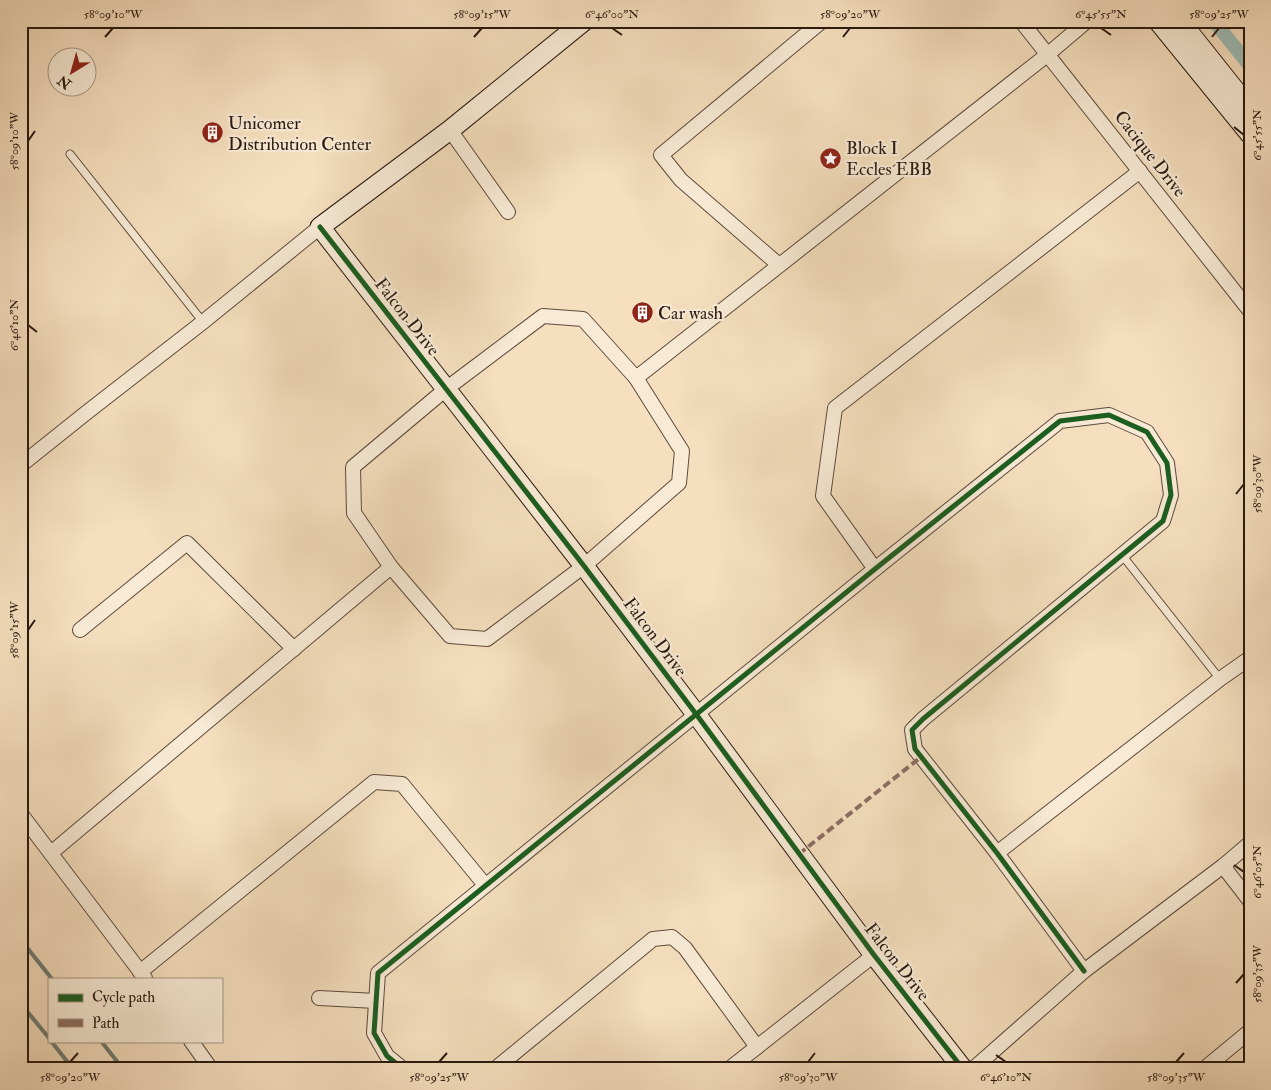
<svg xmlns="http://www.w3.org/2000/svg" width="1271" height="1090" font-family="'IM FELL Double Pica',serif">
  <style>
    .lines { fill: none; stroke-linecap: round; stroke-linejoin: round }
    .stream { stroke: #6f7b74; stroke-width: 4 }
    .canal { stroke: #9dbcb6; stroke-width: 14 }
    .lane-casing { stroke: #5d4a3c; stroke-width: 9 }
    .street-casing { stroke: #5d4a3c; stroke-width: 16 }
    .secondary-casing { stroke: #2a1910; stroke-width: 21 }
    .lane { stroke: #f8ead5; stroke-width: 7 }
    .street { stroke: #f8ead5; stroke-width: 14 }
    .secondary { stroke: #f8ead5; stroke-width: 19 }
    .quiet { stroke: #8d6e63; stroke-width: 4; stroke-dasharray: 8 4; stroke-linecap: butt }
    .cycleway-casing { stroke: #f8ead5; stroke-width: 8 }
    .cycleway { stroke: #1b5e20; stroke-width: 5 }
    .ticks { fill: none; stroke: #2a1910; stroke-width: 2 }
    .labels { text-anchor: middle; dominant-baseline: central; stroke-width: 4.5; stroke-linejoin: round; paint-order: stroke }
    .poi-label { font-size: 18px; fill: #2a1910; stroke: #f8ead5; text-anchor: start }
    .street-label { font-size: 18px; fill: #2a1910; stroke: #f8ead5 }
    .neatline { fill: none; stroke: #2a1910; stroke-width: 2 }
    .ticks-label { font-size: 12px; text-anchor: middle; fill: #2a1910 }
  </style>
  <rect width="100%" height="100%" fill="#f5dfbe"/>
  <filter id="stains"><feTurbulence type="fractalNoise" baseFrequency=".004" numOctaves="4"/><feColorMatrix values="0 0 0 0 .2 0 0 0 0 .09 0 0 0 0 .02 0 0 0 .5 -.17"/></filter>
  <radialGradient id="worn" r=".72"><stop offset=".6" stop-color="#630" stop-opacity="0"/><stop offset="1" stop-color="#630" stop-opacity=".3"/></radialGradient>
  <g class="lines">
    <g class="stream">
      <polyline points="21,940 52,979"/>
      <polyline points="21,1004 49,1038"/>
      <polyline points="51,1041 73,1069"/>
      <polyline points="101,1041 123,1069"/>
    </g>
    <polyline class="canal" points="1214,21 1250,66"/>
    <defs>
      <g id="lane">
        <polyline points="70,154 203,322"/>
        <polyline points="1122,555 1220,679"/>
      </g>
      <g id="street">
        <polyline points="1021,21 1250,311"/>
        <polyline points="450,130 508,212"/>
        <polyline points="779,265 681,180 661,155 822,21"/>
        <polygon points="543,316 583,319 636,378 682,451 679,483 584,566 487,639 450,636 391,567 354,513 353,467 446,389"/>
        <polyline points="636,378 1047,55 1087,21"/>
        <polyline points="21,465 86,413 203,322 320,227"/>
        <polyline points="875,569 823,496 835,408 1140,171"/>
        <polyline points="80,630 187,543 294,649"/>
        <polyline points="21,814 145,978"/>
        <polyline points="51,853 391,567"/>
        <polyline points="997,853 1220,679 1250,658"/>
        <polyline points="1223,866 1250,901"/>
        <polyline points="140,972 374,782 402,784 485,885"/>
        <polyline points="319,998 376,1001"/>
        <polyline points="191,1041 211,1069"/>
        <polyline points="403,1069 387,1056 374,1033 378,973 875,569 1060,421 1109,415 1147,432 1167,463 1171,495 1163,521 923,719 912,730 915,749 997,853 1084,971"/>
        <polyline points="495,1069 653,939 672,937 685,948 757,1047"/>
        <polyline points="729,1069 874,955"/>
        <polyline points="973,1069 1084,971 1223,866 1250,843"/>
        <polyline points="1204,1069 1250,1031"/>
      </g>
      <g id="secondary">
        <polyline points="584,21 450,130 320,227 584,566 696,714 874,955 963,1069"/>
        <polyline points="1158,21 1250,134"/>
        <polyline points="1180,21 1250,109"/>
      </g>
    </defs>
    <use href="#lane" class="lane-casing"/>
    <use href="#street" class="street-casing"/>
    <use href="#secondary" class="secondary-casing"/>
    <use href="#lane" class="lane"/>
    <use href="#street" class="street"/>
    <use href="#secondary" class="secondary"/>
    <polyline class="quiet" points="799,854 921,757"/>
    <defs>
      <g id="cycleway">
        <polyline points="320,227 584,566 696,714 874,955 963,1069"/>
        <polyline points="403,1069 387,1056 374,1033 378,973 875,569 1060,421 1109,415 1147,432 1167,463 1171,495 1163,521 923,719 912,730 915,749 997,853 1084,971"/>
      </g>
    </defs>
    <use href="#cycleway" class="cycleway-casing"/>
    <use href="#cycleway" class="cycleway"/>
  </g>
  <path class="ticks" d="M612 28 622 35M1101 28 1111 35M105 37 113 28M474 37 482 28M843 37 850 28M1212 37 1219 28M1234 127 1244 135M28 141 35 131M28 325 37 332M1236 494 1244 484M28 630 35 620M1234 865 1244 872M1236 983 1244 974M996 1055 1006 1062M70 1062 78 1053M439 1062 447 1053M808 1062 815 1053M1176 1062 1184 1053"/>
  <defs>
    <symbol id="building-disc" viewBox="-11 -11 22 22"><circle r="9.5" fill="#8f2418" stroke="#f8ead5"/><path d="M-4-6H4V6H1V3H-1V6H-4ZM-2.5-4.3h1.7v1.8h-1.7ZM.8-4.3h1.7v1.8H.8ZM-2.5-1h1.7V.8h-1.7ZM.8-1h1.7V.8H.8Z" fill="#fff"/></symbol>
    <symbol id="sight-disc" viewBox="-11 -11 22 22"><circle r="9.5" fill="#8f2418" stroke="#f8ead5"/><path d="M0-6L1.8-2.2L6-1.7L2.9 1.2L3.7 5.4L0 3.3L-3.7 5.4L-2.9 1.2L-6-1.7L-1.8-2.2Z" fill="#fff"/></symbol>
  </defs>
  <g fill-rule="evenodd">
    <use href="#building-disc" x="200" y="120" width="25" height="25"/>
    <use href="#sight-disc" x="818" y="146" width="25" height="25"/>
    <use href="#building-disc" x="630" y="300" width="25" height="25"/>
  </g>
  <g class="labels">
    <g class="poi-label">
      <text x="228" y="123">Unicomer<tspan x="228" dy="21">Distribution Center</tspan></text>
      <text x="846" y="148">Block I<tspan x="846" dy="21">Eccles EBB</tspan></text>
      <text x="658" y="313">Car wash</text>
    </g>
    <g class="street-label">
      <text transform="translate(1150 154) rotate(52)">Cacique Drive</text>
      <text transform="translate(407 317) rotate(52)">Falcon Drive</text>
      <text transform="translate(655 637) rotate(53)">Falcon Drive</text>
      <text transform="translate(897 962) rotate(52)">Falcon Drive</text>
    </g>
  </g>
  <rect width="1271" height="1090" fill="none" stroke="#f5dfbe" stroke-width="55"/>
  <rect x="48" y="978" width="175" height="65" fill="#f8ead5" stroke="#a69686"/>
  <rect x="58" y="994" width="25" height="8" fill="#1b5e20" stroke="#a69686"/>
  <text x="92" y="1002" font-size="15" fill="#2a1910">Cycle path</text>
  <rect x="58" y="1019" width="25" height="8" fill="#8d6e63" stroke="#a69686"/>
  <text x="92" y="1028" font-size="15" fill="#2a1910">Path</text>
  <g transform="translate(72 72) rotate(217)"><circle r="24" fill="#f8ead5" stroke="#a69686"/>
  <path d="M0-4L9 19L0 12L-9 19Z" fill="#8f2418"/>
  <text y="-8" font-size="14" font-weight="bold" text-anchor="middle" fill="#2a1910">N</text>
  </g>
  <rect x="28" y="28" width="1216" height="1034" class="neatline"/>
  <g class="ticks-label">
    <text x="113" y="18">58°09'10"W</text>
    <text x="482" y="18">58°09'15"W</text>
    <text x="612" y="18">6°46'00"N</text>
    <text x="850" y="18">58°09'20"W</text>
    <text x="1101" y="18">6°45'55"N</text>
    <text x="1219" y="18">58°09'25"W</text>
    <text transform="translate(1257 135) rotate(-90)" y="4">6°45'55"N</text>
    <text transform="translate(14 141) rotate(-90)" y="4">58°09'10"W</text>
    <text transform="translate(14 325) rotate(-90)" y="4">6°46'10"N</text>
    <text transform="translate(1257 484) rotate(-90)" y="4">58°09'30"W</text>
    <text transform="translate(14 630) rotate(-90)" y="4">58°09'15"W</text>
    <text transform="translate(1257 872) rotate(-90)" y="4">6°46'05"N</text>
    <text transform="translate(1257 974) rotate(-90)" y="4">58°09'35"W</text>
    <text x="70" y="1081">58°09'20"W</text>
    <text x="439" y="1081">58°09'25"W</text>
    <text x="808" y="1081">58°09'30"W</text>
    <text x="1006" y="1081">6°46'10"N</text>
    <text x="1176" y="1081">58°09'35"W</text>
  </g>
  <rect width="100%" height="100%" filter="url(#stains)"/>
  <rect width="100%" height="100%" fill="url(#worn)"/>
</svg>
